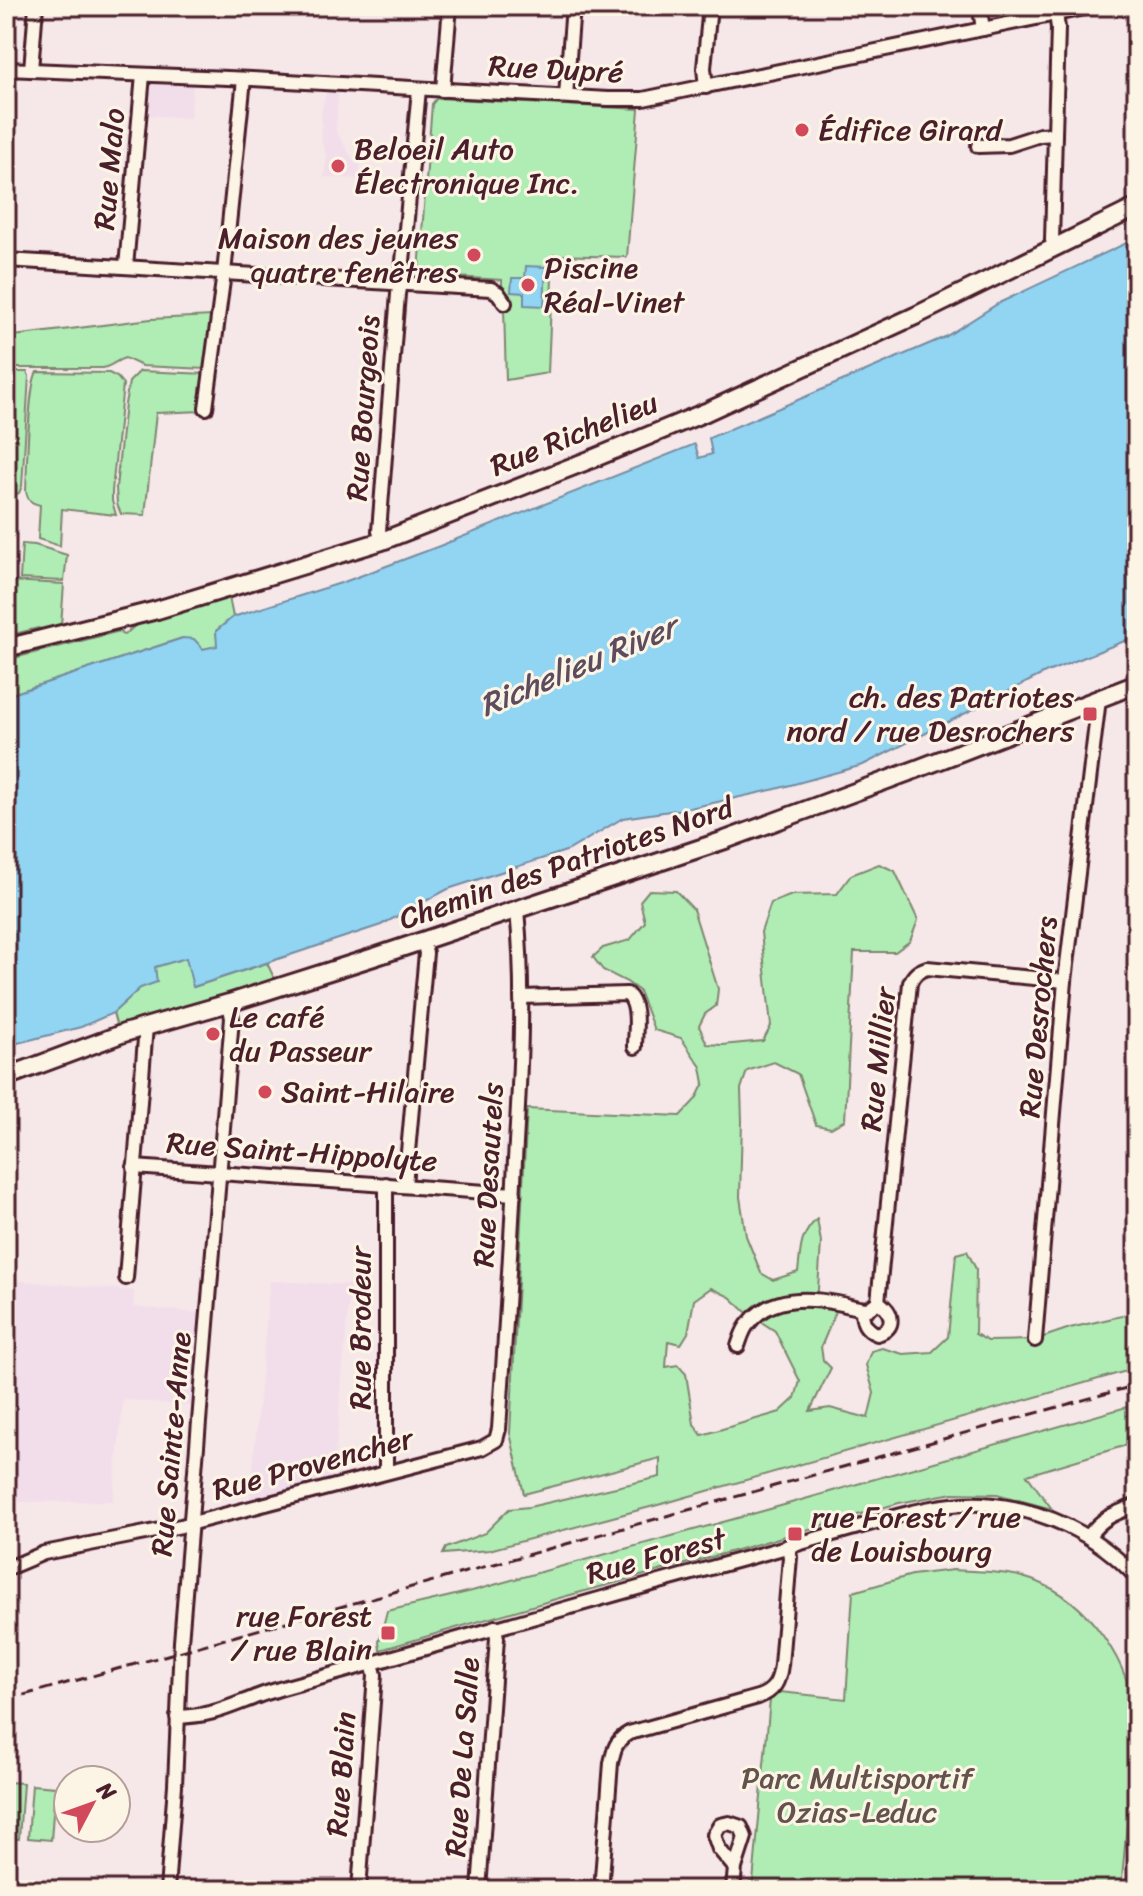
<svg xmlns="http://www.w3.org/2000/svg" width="1143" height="1896" font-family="Sriracha,sans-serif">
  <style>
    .built { fill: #f2ddea }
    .green { fill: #b0edb4; stroke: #7d8670; stroke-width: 2; fill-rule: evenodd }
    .water { fill: #91d5f2; stroke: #758ca2; stroke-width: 2 }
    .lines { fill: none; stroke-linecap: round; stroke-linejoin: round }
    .minor-casing { stroke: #4a1f2b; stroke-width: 18 }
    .major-casing { stroke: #4a1f2b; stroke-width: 22 }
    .minor { stroke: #fcf5e5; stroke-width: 12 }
    .major { stroke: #fcf5e5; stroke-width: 16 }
    .rail { stroke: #4a1f2b; stroke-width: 3; stroke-dasharray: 12 6; stroke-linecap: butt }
    .poi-dot { fill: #d1495b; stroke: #fcf5e5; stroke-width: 3 }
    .labels { text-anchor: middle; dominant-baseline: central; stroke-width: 6; stroke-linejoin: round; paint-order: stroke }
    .street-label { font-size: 30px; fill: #4a1f2b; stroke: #fcf5e5 }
    .poi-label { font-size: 30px; fill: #4a1f2b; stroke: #fcf5e5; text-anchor: start }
    .park-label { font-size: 30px; fill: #64524d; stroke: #fcf5e5 }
    .water-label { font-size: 32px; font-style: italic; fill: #5c4c5d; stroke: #fcf5e5 }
  </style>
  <rect width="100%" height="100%" fill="#f6e7e8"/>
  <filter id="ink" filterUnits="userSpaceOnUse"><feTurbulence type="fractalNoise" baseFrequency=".0125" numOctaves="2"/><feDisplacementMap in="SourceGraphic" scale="16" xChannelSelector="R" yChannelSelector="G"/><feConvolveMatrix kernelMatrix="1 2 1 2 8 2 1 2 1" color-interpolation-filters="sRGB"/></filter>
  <g filter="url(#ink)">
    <g class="built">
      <polygon points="151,83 193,85 190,118 147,115 149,86"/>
      <polygon points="326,92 338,93 336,132 355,162 360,163 360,179 324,177 327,157 322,142 322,110"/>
      <polygon points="10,1280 134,1291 133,1307 200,1313 192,1406 123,1399 113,1501 6,1502 6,1328"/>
      <polygon points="270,1281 350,1285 333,1479 250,1501"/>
    </g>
    <g class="green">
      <polygon points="437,98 639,109 627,257 553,255 548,373 506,380 504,308 511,308 502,292 502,280 422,275 419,271 432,104"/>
      <path d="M212 316 206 369 142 366 125 358C117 360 112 366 103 368H6V337L151 319Z"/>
      <polygon points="140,371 206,374 202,411 156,413 145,515 121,514 117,504 116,488 125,404 129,382"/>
      <polygon points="6,372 27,372 29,376 22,486 19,493 6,498"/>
      <path d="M37 372 109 373 117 377 123 384 112 491V501L116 515 62 509 60 546 38 539 40 505C31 503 28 501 26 491 27 468 28 386 37 372Z"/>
      <polygon points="22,544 35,545 67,555 64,581 20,579"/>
      <polygon points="9,581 64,584 61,626 44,630 38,628 6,636 6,582"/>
      <path d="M229 597 233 617 216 631 218 646 203 649 182 638 6 696V660L120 631 121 634 124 635C131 631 133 625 141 622L182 612Z"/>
      <path d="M879 864 895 871 918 920 910 941 895 952H854L845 1120 831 1128 816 1125 798 1074 774 1062 747 1071 741 1089 742 1121 740 1197 746 1236 761 1273 773 1280 798 1272C801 1249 799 1236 817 1219L821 1242 817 1305 837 1309 821 1347 823 1360 831 1368 810 1411 830 1408 868 1418 874 1393 866 1365 871 1351 882 1348 903 1354 932 1352 948 1337 956 1254 967 1251 976 1269 975 1334 988 1341 1035 1340 1070 1328 1126 1315H1137V1368L669 1502 489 1550 443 1554 446 1548 485 1533 509 1509 529 1507 660 1477V1458L524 1494 510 1433 527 1109 680 1116 696 1099 704 1083 701 1067 681 1038 654 1030 639 991 627 982 603 970 593 957 603 948 630 940 645 922 640 901 649 890 676 891 693 909 718 989 716 1006 705 1014 699 1026 707 1044 722 1045 763 1041 771 1026 761 932 771 903 792 895 837 894 851 875ZM711 1288 730 1297 746 1312 775 1331 800 1381 795 1398 780 1412 702 1435 694 1424 686 1374 678 1365 666 1367 668 1341 681 1344 688 1333 694 1300Z"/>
      <polygon points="187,957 194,987 267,963 277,984 118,1031 113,1013 140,988 156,982 155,967"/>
      <polygon points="1137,1404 1137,1442 1027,1475 1052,1509 997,1494 953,1493 899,1503 737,1550 563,1597 380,1650 379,1642 387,1611 472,1591 763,1511"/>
      <path d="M953 1570C978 1572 1008 1571 1032 1580 1089 1599 1131 1664 1136 1723L1121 1890H750V1882H753L770 1700 780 1692 846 1699 853 1592 912 1575Z"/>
      <polygon points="6,1782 23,1783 19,1839 6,1838"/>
      <polygon points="32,1785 55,1787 51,1840 28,1838"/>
    </g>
    <g class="water">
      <polygon points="1137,238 1137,636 1045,673 863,765 776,789 690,808 623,818 569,850 448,889 381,925 193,987 186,958 155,967 157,982 140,988 113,1013 81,1027 6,1046 6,696 183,638 194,639 203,649 217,646 216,631 233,617 344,582 437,547 695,444 699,458 712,454 709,438 945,337 999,303"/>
      <polygon points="526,266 546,267 544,306 524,305 524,293 511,292 512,278 525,278"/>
    </g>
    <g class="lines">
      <defs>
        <g id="minor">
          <polyline points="982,6 981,16 983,29"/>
          <polyline points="6,69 252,79 608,99 643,99 1094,6"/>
          <polyline points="31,70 36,6"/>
          <polyline points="706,87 704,68 710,6"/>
          <polyline points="443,90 450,6"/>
          <polyline points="566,96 573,6"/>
          <polyline points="978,146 1009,145 1040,135 1055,134"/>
          <polyline points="1055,247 1052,240 1058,28 1056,14"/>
          <polyline points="6,260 491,289 498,293 505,303"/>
          <polyline points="126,267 143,75"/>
          <polyline points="206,408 224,273 244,79"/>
          <polyline points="382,541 379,531 398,294 402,272 419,89"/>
          <path d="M521 997 627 994C640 1005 635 1031 635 1047"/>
          <polyline points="134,1167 514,1194"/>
          <polyline points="405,1185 426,953 423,941"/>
          <polyline points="126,1278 146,1026"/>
          <path d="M862 1309C862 1322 865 1329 877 1334 897 1329 893 1311 878 1302"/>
          <polyline points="1035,1340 1065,981 1099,699"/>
          <path d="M738 1346C741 1338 743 1329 749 1323 770 1296 806 1297 837 1303 848 1305 858 1309 868 1309L878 1302 910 983C914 974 918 971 927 968L1065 981"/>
          <polyline points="386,1472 386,1184"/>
          <path d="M1089 1536C1102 1517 1116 1513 1137 1505"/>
          <path d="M6 1569 44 1553 181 1526 482 1448 496 1440 499 1429C505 1340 511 1250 515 1160 520 1077 525 993 517 910"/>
          <path d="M177 1717C212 1716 226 1708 258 1696 277 1689 297 1684 316 1679 465 1636 615 1594 765 1553 802 1543 839 1532 876 1522 911 1512 946 1502 983 1504 1043 1508 1097 1534 1137 1578"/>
          <polyline points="167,1890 175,1785 181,1642 232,1018 229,1003"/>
          <polyline points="359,1890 375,1675 372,1663"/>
          <polyline points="479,1890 497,1638 495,1627"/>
          <path d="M601 1890 611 1763C614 1749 616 1740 629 1733L758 1697C775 1691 779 1681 781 1665L790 1557 788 1546"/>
          <polyline points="733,1890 735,1868 745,1837 741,1827 729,1823 720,1825 714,1835 719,1849 735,1868"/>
        </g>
        <g id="major">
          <polyline points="6,648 157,610 382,541 597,457 706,412 915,316 1137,207"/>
          <polyline points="6,1077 124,1033 229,1003 377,956 725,840 917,769 1137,684"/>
        </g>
      </defs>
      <use href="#minor" class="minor-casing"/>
      <use href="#major" class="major-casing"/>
      <use href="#minor" class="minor"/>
      <use href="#major" class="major"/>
      <polyline class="rail" points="6,1700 1137,1385"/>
    </g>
  </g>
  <g class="poi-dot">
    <circle cx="802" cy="130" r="8"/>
    <circle cx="338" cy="166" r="8"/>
    <circle cx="474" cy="255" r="8"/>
    <circle cx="528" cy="285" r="8"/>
    <rect x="1082" y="706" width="16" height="16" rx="4"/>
    <circle cx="213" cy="1034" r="8"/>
    <circle cx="265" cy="1092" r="8"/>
    <rect x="787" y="1526" width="16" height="16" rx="4"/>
    <rect x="380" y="1625" width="16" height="16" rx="4"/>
  </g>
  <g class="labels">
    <g class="street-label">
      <text transform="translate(556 69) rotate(3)">Rue Dupré</text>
      <text transform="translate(109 169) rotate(-85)">Rue Malo</text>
      <text transform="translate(363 408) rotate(-86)">Rue Bourgeois</text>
      <text transform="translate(574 434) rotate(-22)">Rue Richelieu</text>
      <text transform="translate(566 863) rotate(-19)">Chemin des Patriotes Nord</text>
      <text transform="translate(1038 1017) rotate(-85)">Rue Desrochers</text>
      <text transform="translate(878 1059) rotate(-84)">Rue Millier</text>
      <text transform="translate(302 1152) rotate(4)">Rue Saint-Hippolyte</text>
      <text transform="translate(488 1175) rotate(-87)">Rue Desautels</text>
      <text transform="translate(360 1328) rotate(-90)">Rue Brodeur</text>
      <text transform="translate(171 1444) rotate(-85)">Rue Sainte-Anne</text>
      <text transform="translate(313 1464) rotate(-15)">Rue Provencher</text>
      <text transform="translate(656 1556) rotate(-15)">Rue Forest</text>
      <text transform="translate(462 1757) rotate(-86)">Rue De La Salle</text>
      <text transform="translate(341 1774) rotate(-86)">Rue Blain</text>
    </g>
    <g class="poi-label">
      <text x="818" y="130">Édifice Girard</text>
      <text x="354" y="149">Beloeil Auto<tspan x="354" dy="34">Électronique Inc.</tspan></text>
      <text x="458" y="238" text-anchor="end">Maison des jeunes<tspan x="458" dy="34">quatre fenêtres</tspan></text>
      <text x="544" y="268">Piscine<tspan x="544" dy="34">Réal-Vinet</tspan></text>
      <text x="1074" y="697" text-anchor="end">ch. des Patriotes<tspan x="1074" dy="34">nord / rue Desrochers</tspan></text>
      <text x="229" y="1017">Le café<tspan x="229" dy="34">du Passeur</tspan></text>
      <text x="281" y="1092">Saint-Hilaire</text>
      <text x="811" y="1517">rue Forest / rue<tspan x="811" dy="34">de Louisbourg</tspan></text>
      <text x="372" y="1616" text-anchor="end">rue Forest<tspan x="372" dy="34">/ rue Blain</tspan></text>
    </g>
    <g class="park-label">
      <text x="857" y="1778">Parc Multisportif<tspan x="857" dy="34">Ozias-Leduc</tspan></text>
    </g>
    <g class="water-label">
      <text transform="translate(578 666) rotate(-23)">Richelieu River</text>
    </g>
  </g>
  <rect width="1143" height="1896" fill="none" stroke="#fcf5e5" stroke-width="32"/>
  <rect x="16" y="16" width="1111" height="1864" fill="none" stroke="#4a1f2b" stroke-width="3" filter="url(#ink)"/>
  <g transform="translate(92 1804) rotate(49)"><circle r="38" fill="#fcf5e5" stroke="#b59f9b" stroke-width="2"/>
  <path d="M0-6L14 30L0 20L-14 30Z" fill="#d1495b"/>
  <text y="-12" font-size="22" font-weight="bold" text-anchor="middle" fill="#4a1f2b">N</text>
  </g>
</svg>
